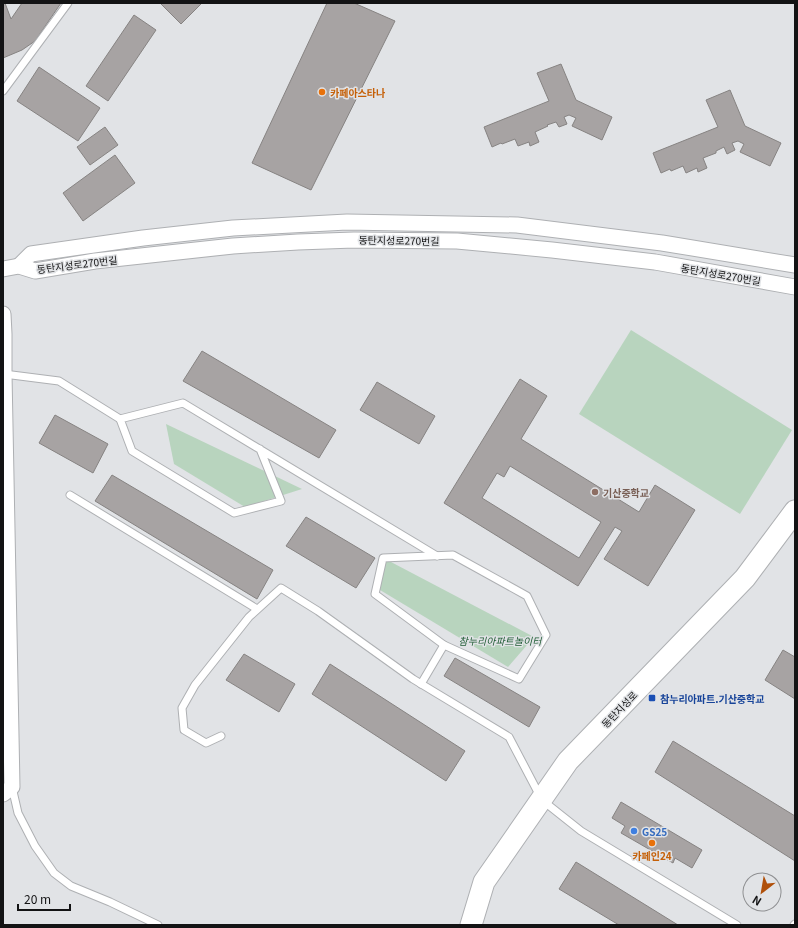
<svg xmlns="http://www.w3.org/2000/svg" width="798" height="928" font-family="Georgia,'Noto Sans KR',serif">
  <style>
    .green { fill: #b8d4be }
    .building { fill: #a7a3a3; stroke: #868382; fill-rule: evenodd }
    .lines { fill: none; stroke-linecap: round; stroke-linejoin: round }
    .lane-casing { stroke: #aeb0b3; stroke-width: 9 }
    .street-casing { stroke: #aeb0b3; stroke-width: 17 }
    .secondary-casing { stroke: #aeb0b3; stroke-width: 23 }
    .lane { stroke: #fff; stroke-width: 7 }
    .street { stroke: #fff; stroke-width: 15 }
    .secondary { stroke: #fff; stroke-width: 21 }
    .food-dot { fill: #e8710a; stroke: #e1e3e6; stroke-width: 1.5 }
    .education-dot { fill: #8d6e63; stroke: #e1e3e6; stroke-width: 1.5 }
    .transit-dot { fill: #1a4fb4; stroke: #e1e3e6; stroke-width: 1.5 }
    .shop-dot { fill: #3f7fe0; stroke: #e1e3e6; stroke-width: 1.5 }
    .labels { text-anchor: middle; dominant-baseline: central; stroke-width: 3; stroke-linejoin: round; paint-order: stroke }
    .food-label { font-size: 10px; font-weight: bold; fill: #c56008; stroke: #e1e3e6; text-anchor: start }
    .street-label { font-size: 10px; fill: #131314; stroke: #e1e3e6 }
    .education-label { font-size: 10px; font-weight: bold; fill: #785e54; stroke: #e1e3e6; text-anchor: start }
    .park-label { font-size: 10px; font-style: italic; fill: #1f5c34; stroke: #e1e3e6 }
    .transit-label { font-size: 10px; font-weight: bold; fill: #164399; stroke: #e1e3e6; text-anchor: start }
    .shop-label { font-size: 10px; font-weight: bold; fill: #366cbe; stroke: #e1e3e6; text-anchor: start }
  </style>
  <rect width="100%" height="100%" fill="#e1e3e6"/>
  <g class="green">
    <polygon points="631,330 792,430 740,514 579,414"/>
    <polygon points="166,424 302,489 245,507 174,464"/>
    <polygon points="383,558 391,562 534,637 508,667 380,590"/>
  </g>
  <g class="building">
    <polygon points="3,3 5,3 11,19 22,3 61,3 35,41 22,50 3,58"/>
    <polygon points="160,3 202,3 181,24"/>
    <polygon points="327,3 354,3 395,21 311,190 252,163"/>
    <polygon points="134,15 156,30 108,101 86,86"/>
    <polygon points="561,64 576,100 612,117 602,140 572,126 576,118 569,115 564,117 567,124 559,127 556,122 547,125 548,126 535,132 539,142 530,146 529,142 518,146 515,139 502,144 501,143 492,147 484,127 549,101 537,73"/>
    <polygon points="39,67 100,108 78,141 17,101"/>
    <polygon points="730,90 745,126 781,143 770,166 740,152 744,144 738,141 732,143 735,150 727,154 724,147 716,151 716,153 703,158 707,168 698,172 697,168 686,173 683,166 671,171 670,169 661,173 653,153 718,127 706,100"/>
    <polygon points="105,127 118,145 90,165 77,147"/>
    <polygon points="115,155 135,183 83,221 63,193"/>
    <polygon points="202,351 336,430 319,458 183,381"/>
    <path d="M520 379 547 396 521 439 639 512 655 485 695 510 648 586 604 559 622 531 615 527 578 586 444 503ZM510 466 601 522 579 558 482 498 497 473 504 477Z"/>
    <polygon points="377,382 435,416 419,444 360,410"/>
    <polygon points="55,415 108,444 93,473 39,443"/>
    <polygon points="112,475 273,570 257,599 95,501"/>
    <polygon points="306,517 375,558 356,588 286,546"/>
    <polygon points="783,650 795,657 795,699 765,680"/>
    <polygon points="244,654 295,684 279,712 226,680"/>
    <polygon points="455,658 540,707 529,727 444,676"/>
    <polygon points="330,664 465,751 446,781 312,694"/>
    <polygon points="673,741 795,816 795,861 655,772"/>
    <polygon points="621,802 702,850 692,868 675,858 673,863 621,833 625,826 612,818"/>
    <polygon points="576,862 678,925 619,925 559,889"/>
  </g>
  <g class="lines">
    <defs>
      <g id="lane">
        <polyline points="3,91 68,3"/>
        <polyline points="4,374 59,381 120,419"/>
        <polyline points="260,449 281,501 234,513 132,451 120,419 183,403 437,556"/>
        <polyline points="70,495 257,609"/>
        <polygon points="453,555 527,596 546,635 519,679 444,645 375,594 383,558"/>
        <polyline points="421,684 444,645"/>
        <polyline points="221,736 206,743 184,730 182,708 195,685 249,617 281,588 318,611 413,679 509,737 542,800 581,831 737,925"/>
        <polyline points="12,787 18,813 35,846 54,873 71,886 110,902 158,925"/>
        <polyline points="794,925 795,924"/>
      </g>
      <g id="street">
        <polyline points="19,266 31,254 143,238 233,228 347,222 517,225 662,243 795,265"/>
        <polyline points="3,269 19,266 35,271 95,261 233,246 298,242 354,240 457,241 552,250 655,262 795,287"/>
        <polyline points="3,314 4,334 4,374 12,787 3,794"/>
      </g>
      <polyline id="secondary" points="471,925 484,882 568,761 745,578 795,511"/>
    </defs>
    <use href="#lane" class="lane-casing"/>
    <use href="#street" class="street-casing"/>
    <use href="#secondary" class="secondary-casing"/>
    <use href="#lane" class="lane"/>
    <use href="#street" class="street"/>
    <use href="#secondary" class="secondary"/>
  </g>
  <g class="food-dot">
    <circle cx="322" cy="92" r="4"/>
    <circle cx="652" cy="843" r="4"/>
  </g>
  <circle class="education-dot" cx="595" cy="492" r="4"/>
  <rect class="transit-dot" x="648" y="694" width="8" height="8" rx="2"/>
  <circle class="shop-dot" cx="634" cy="831" r="4"/>
  <g class="labels">
    <g class="food-label">
      <text x="330" y="92">카페아스타나</text>
      <text x="652" y="855" text-anchor="middle">카페인24</text>
    </g>
    <g class="street-label">
      <text transform="translate(399 240) rotate(1)">동탄지성로270번길</text>
      <text transform="translate(77 264) rotate(-7)">동탄지성로270번길</text>
      <text transform="translate(721 274) rotate(10)">동탄지성로270번길</text>
      <text transform="translate(619 709) rotate(-46)">동탄지성로</text>
    </g>
    <g class="education-label">
      <text x="603" y="492">기산중학교</text>
    </g>
    <g class="park-label">
      <text x="500" y="640">참누리아파트놀이터</text>
    </g>
    <g class="transit-label">
      <text x="660" y="698">참누리아파트.기산중학교</text>
    </g>
    <g class="shop-label">
      <text x="642" y="831">GS25</text>
    </g>
  </g>
  <rect width="798" height="928" fill="none" stroke="#131314" stroke-width="8"/>
  <g transform="translate(762 892) rotate(211)"><circle r="19" fill="#e1e3e6" stroke="#8f9092"/>
  <path d="M0-3L7 15L0 10L-7 15Z" fill="#b0500a"/>
  <text y="-6" font-size="11" font-weight="bold" text-anchor="middle" fill="#131314">N</text>
  </g>
  <path d="M18 904v6h52v-6" fill="none" stroke="#131314" stroke-width="2"/>
  <text x="24" y="904" font-size="12" fill="#131314" stroke="#e1e3e6" stroke-width="3" paint-order="stroke">20 m</text>
</svg>
